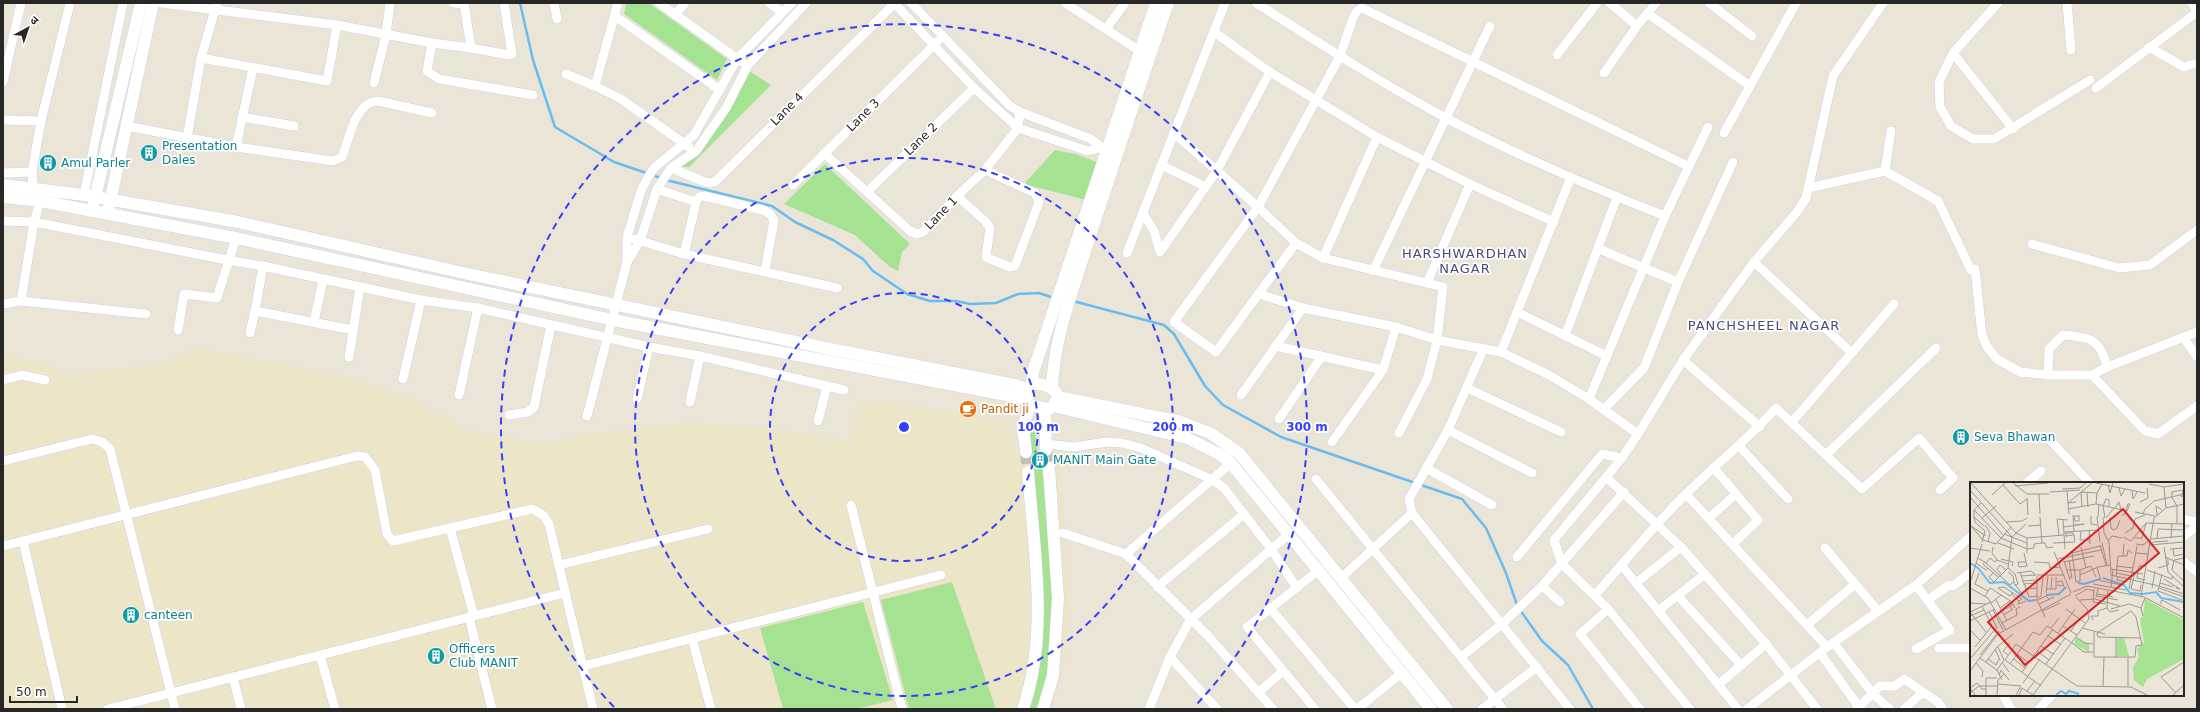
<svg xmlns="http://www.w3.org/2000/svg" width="2200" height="712" font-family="'DejaVu Sans','Noto Sans Devanagari',sans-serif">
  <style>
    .education { fill: #ede5c7 }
    .green { fill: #a5e393 }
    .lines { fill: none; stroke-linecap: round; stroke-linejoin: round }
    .stream { stroke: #68bcf0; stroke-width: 2.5 }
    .secondary-tunnel { stroke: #c4bfb5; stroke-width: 12; stroke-dasharray: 12 6; stroke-linecap: butt }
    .street-casing { stroke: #cecfe1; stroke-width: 10 }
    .secondary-casing { stroke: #cecfe1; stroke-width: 13 }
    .street { stroke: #fff; stroke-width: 9 }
    .secondary { stroke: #fff; stroke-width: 12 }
    .ring { fill: none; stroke: #3341fd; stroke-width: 2; stroke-dasharray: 7 5 }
    .labels { text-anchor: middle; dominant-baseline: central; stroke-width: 3.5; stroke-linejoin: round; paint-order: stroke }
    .street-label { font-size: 12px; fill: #272727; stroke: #fff }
    .culture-label { font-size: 12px; fill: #0d838f; stroke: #fff; text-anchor: start }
    .food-label { font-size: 12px; fill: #c56008; stroke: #fff; text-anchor: start }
    .neighbourhood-label { font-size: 13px; letter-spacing: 1px; fill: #474b78; stroke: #fff }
    .inset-river { fill: none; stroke: #68bcf0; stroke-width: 2 }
    .inset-road { fill: none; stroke: #9d9991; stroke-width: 1 }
    .view { fill: #d62828; fill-opacity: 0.15; stroke: #d62828; stroke-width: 2 }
    .inset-edge { fill: none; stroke: #272727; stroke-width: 2 }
    .centre { fill: #3341fd; stroke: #fff; stroke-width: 2 }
    .ring-label { font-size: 12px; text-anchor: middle; font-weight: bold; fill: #3341fd; stroke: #fff; stroke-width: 3.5; stroke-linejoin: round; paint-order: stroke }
  </style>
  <rect width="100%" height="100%" fill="#ebe5d8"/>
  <polygon class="education" points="194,348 342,376 416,401 468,430 536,444 620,430 693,423 784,431 850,442 858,401 929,408 1010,423 1014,452 1061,450 1070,634 1052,709 3,709 3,358 16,357 74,375 164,364"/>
  <g class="green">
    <polygon points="626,3 649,3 727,59 717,80 624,14"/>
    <polygon points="745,68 771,85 689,167 678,167 694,150"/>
    <polygon points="1055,150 1075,154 1097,162 1086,200 1024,184"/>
    <polygon points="825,164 910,244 902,252 898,271 890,267 855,235 784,204"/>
    <polygon points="1029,424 1034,424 1038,454 1031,454 1027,434"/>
    <polygon points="1042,469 1055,606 1048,675 1037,709 1028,709 1043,646 1032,470"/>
    <polygon points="952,582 996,709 909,709 881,600"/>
    <polygon points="863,602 893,700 856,709 783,709 760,628"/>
  </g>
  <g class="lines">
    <g class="stream">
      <polyline points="520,3 533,60 555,127 614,162 661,178"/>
      <polyline points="666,180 772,206 795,222 833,240 863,259 873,271 907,294 930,301 956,301 970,304 996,303 1018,294 1039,293 1054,298"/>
      <polyline points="1073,301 1164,325 1174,334 1205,386 1223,405 1281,437 1462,499 1486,528 1506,573 1517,605"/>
      <polyline points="1520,610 1542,641 1568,665 1593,709"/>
    </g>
    <g class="secondary-tunnel">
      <polyline points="1046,450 1049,468"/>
      <polyline points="1026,452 1028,472"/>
    </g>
    <defs>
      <g id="street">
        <polyline points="161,3 337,25 432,43"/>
        <polyline points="453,3 464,4"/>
        <polyline points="464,3 471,48 432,43 427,71 439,79 533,95"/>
        <polyline points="554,3 557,19"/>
        <polyline points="618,3 595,86 621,99 689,147"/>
        <polyline points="659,3 742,62"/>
        <polyline points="769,3 782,12"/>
        <polyline points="894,3 974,88 1018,128 1088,151 1100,148"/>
        <polyline points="911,3 1010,106 1020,112 1091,139 1103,149"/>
        <polyline points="1065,3 1140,51"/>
        <path d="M1256 3C1319 43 1381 83 1446 118 1516 155 1591 187 1665 216"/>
        <polyline points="1610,3 1637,26"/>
        <polyline points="1709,3 1752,36"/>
        <polyline points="1998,3 1953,53 1939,82 1940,107 1951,126 1973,139 1994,139 2090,80"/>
        <polyline points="2067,3 2071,50"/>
        <polyline points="2192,3 2197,11"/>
        <polyline points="1647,13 1750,86"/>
        <polyline points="675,15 685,3"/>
        <polyline points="615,16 720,90"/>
        <polyline points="1106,29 1125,3"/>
        <polyline points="1214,32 1270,72 1377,137 1470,184 1554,222"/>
        <polyline points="2149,47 2184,67 2197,63"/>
        <polyline points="471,48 509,55 512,54 504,3"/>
        <polyline points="1953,53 2013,129"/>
        <polyline points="1557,55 1597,3"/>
        <polyline points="201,58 327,81 337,25"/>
        <polyline points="1604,73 1637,26 1656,3"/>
        <polyline points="566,74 595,86"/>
        <polyline points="3,82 21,3"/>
        <polyline points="374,83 386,35 390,3"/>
        <polyline points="2096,88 2197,12"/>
        <polyline points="242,117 294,126"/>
        <polyline points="3,120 41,121"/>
        <path d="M126 126 236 147 333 161 342 157C349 139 355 102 378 101L432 113"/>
        <polyline points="1174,133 1258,207 1296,243 1323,258 1443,287 1437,340 1427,379 1399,433"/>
        <polyline points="1724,133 1796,3"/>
        <polyline points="187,138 201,58 217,3"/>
        <polyline points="236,147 253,68"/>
        <polyline points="824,153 910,231 917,234 923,232 957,196 985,170 1018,128 1020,112"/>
        <polyline points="1161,165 1206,187"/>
        <polyline points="671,168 705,182 711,183 716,181 894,4"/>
        <polyline points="1885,171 1891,131"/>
        <polyline points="3,173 32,172"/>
        <polyline points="793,185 938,41"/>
        <polyline points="33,188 32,172 41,121 70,3"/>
        <polyline points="1808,188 1885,171 1938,201 1971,270"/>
        <polyline points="657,189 696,202 699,197 704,196 763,210 770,214 774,220 765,271"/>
        <polyline points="868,191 974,88"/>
        <polyline points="84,195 123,3"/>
        <polyline points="957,196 986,222 990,228 986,257 1010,267 1015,266 1039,202 1035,193 985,170"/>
        <polyline points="1143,213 1154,231 1160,252 1216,172 1270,72"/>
        <polyline points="3,221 34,222 227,260 263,266 421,300 478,308 649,347 700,356 844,390"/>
        <polyline points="634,239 684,254 837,288"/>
        <polyline points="1296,243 1216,352 1174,322 1258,207 1340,56 1353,18 1357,11 1362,8 1688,166"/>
        <polyline points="2032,244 2119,268 2150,265 2197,230"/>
        <polyline points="1599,249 1678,282"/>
        <polyline points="1127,253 1225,3"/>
        <polyline points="684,254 696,202"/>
        <polyline points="1323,258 1377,137"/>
        <polyline points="627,262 640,241 657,189 671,168 696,151 726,108 748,65 806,3"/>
        <polyline points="1754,262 1852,353"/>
        <polyline points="263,266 255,311 353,330"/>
        <polyline points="1975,269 1982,335 1987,347 1997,359 2020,372 2048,375 2092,375 2107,367 2197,332"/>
        <polyline points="1373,271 1490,26"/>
        <polyline points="1427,283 1470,184"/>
        <polyline points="1259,294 1303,308 1396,327 1437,340 1501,352 1549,375 1589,399 1638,434"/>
        <polyline points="21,301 34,222 42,195"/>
        <polyline points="3,304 21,301 146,314"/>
        <polyline points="1517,312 1607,356"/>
        <polyline points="314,322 323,280"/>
        <polyline points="178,330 184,294 217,298 236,238"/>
        <polyline points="250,333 255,311"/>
        <polyline points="1565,336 1617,197"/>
        <polyline points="2183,337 2197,357"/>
        <polyline points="1276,346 1383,370"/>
        <polyline points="1483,350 1448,430 1409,499 1412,513 1570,709"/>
        <polyline points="1501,352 1571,177"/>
        <polyline points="349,357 360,287"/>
        <polyline points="1683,360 1760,427"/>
        <path d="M2048 375 2049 349 2063 335C2091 338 2100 338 2107 367"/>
        <polyline points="2092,375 2145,431 2158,434 2197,406"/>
        <polyline points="403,379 421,300"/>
        <polyline points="3,380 22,375 45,380"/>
        <polyline points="1467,388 1561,432"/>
        <polyline points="459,395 478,308"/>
        <polyline points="1241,395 1303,308"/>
        <polyline points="637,399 649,347"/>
        <polyline points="1589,399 1665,216 1708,127"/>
        <polyline points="690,402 700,356"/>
        <polyline points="1604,409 1644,368 1678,282 1733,162"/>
        <polyline points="509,415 528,412 534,407 551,325"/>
        <polyline points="587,416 627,262 627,237 641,191 647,179 654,168 694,135 737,59 792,3"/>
        <polyline points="1279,419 1322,356"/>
        <polyline points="818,421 827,386"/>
        <polyline points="1792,422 1894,304"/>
        <polyline points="1448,430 1532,473"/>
        <polyline points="2050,440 2090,483"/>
        <polyline points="1332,442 1383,370 1396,327"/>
        <polyline points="1046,444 1074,447 1107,442 1122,443 1141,448 1213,480 1224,488 1271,549 1297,588"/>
        <polyline points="1739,446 1788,499"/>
        <polyline points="1826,455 1936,348"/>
        <polyline points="3,461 92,439 102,442 110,449 175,709"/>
        <polyline points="1426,468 1492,505"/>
        <polyline points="1714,468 1758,520 1733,544"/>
        <polyline points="1606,477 1681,547 1766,644 1817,709"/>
        <polyline points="1316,479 1503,709"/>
        <polyline points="2027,483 2041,471"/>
        <polyline points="1686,494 1827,647"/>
        <polyline points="851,505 902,709"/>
        <polyline points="1709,518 1736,494"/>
        <polyline points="2183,519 2197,522"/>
        <polyline points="450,528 474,616"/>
        <polyline points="1063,533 1126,554 1209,637 1273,709"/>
        <polyline points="2183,537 2197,526"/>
        <polyline points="23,541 62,709"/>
        <polyline points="3,546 357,456 365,457 375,470 387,534 393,541 532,509 543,515 549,524 593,709"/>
        <polyline points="1825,548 1878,611"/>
        <polyline points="1126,554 1231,463"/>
        <polyline points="1517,557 1602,454 1622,458"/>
        <polyline points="2183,561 2197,572"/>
        <polyline points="559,565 708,529"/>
        <polyline points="1622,566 1738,709"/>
        <polyline points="1341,578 1412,513"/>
        <polyline points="1636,583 1681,547"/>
        <polyline points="1542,586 1560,602"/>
        <polyline points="1157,587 1244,514"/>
        <path d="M1595 595C1625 562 1653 526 1685 495 1714 465 1748 440 1776 408L1862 489 1919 438 1953 478 1940 490"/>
        <polyline points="1678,596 1741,665"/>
        <polyline points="1928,600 1949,585 1953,586 1971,572"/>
        <polyline points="1270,608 1355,709"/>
        <polyline points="1608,609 1580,634 1640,709"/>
        <polyline points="1658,611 1705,574"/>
        <polyline points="469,617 492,709"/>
        <polyline points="1807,625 1855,584"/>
        <polyline points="692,638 711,709"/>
        <polyline points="1834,643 1873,694 1890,709"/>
        <polyline points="1939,648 1971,648"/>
        <polyline points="1916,649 1950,630 1916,585"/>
        <polyline points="1820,653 1859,707"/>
        <polyline points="320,655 335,709"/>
        <polyline points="1461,657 1502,624 1542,586 1624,492"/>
        <polyline points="583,666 941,575"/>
        <polyline points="233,677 241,709"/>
        <polyline points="1719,684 1766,644"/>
        <polyline points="1259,692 1283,671"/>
        <polyline points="2003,695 2011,709"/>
        <polyline points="108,709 565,593"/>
        <polyline points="1149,709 1170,657"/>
        <polyline points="1217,709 1170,657 1190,620 1289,534"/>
        <polyline points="1315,709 1247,627 1319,570"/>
        <polyline points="1357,709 1402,673"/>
        <polyline points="1482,709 1537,667"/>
        <polyline points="1690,709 1608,609 1562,564 1554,540 1622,458 1638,434 1683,360 1754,262 1797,212 1806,198 1833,76 1883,3"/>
        <polyline points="1747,709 1827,647 1916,585 1971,536"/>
        <polyline points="1857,709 1880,686 1895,686 1904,679 1938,702 1943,709"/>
        <polyline points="1904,709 1923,692"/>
        <polyline points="2039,709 2052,695"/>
      </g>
      <g id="secondary">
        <polyline points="3,185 84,195 238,222 468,274 830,349 1015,385 1028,389"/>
        <polyline points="3,197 40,201 236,238 613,320 1026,399"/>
        <polyline points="93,206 141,3"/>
        <polyline points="109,207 153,3"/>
        <polyline points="1032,383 1033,372 1156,3"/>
        <path d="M1032 383C1043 385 1054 385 1058 397L1053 406 1049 409 1030 405 1026 399 1029 387Z"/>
        <path d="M1052 388C1054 336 1074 288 1089 239 1115 160 1141 81 1168 3"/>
        <polyline points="1058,397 1181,422 1210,433 1239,453 1447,709"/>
        <polyline points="1053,406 1187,438 1219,454 1229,461 1431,709"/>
        <polyline points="1045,408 1046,450"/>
        <polyline points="1026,452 1023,427 1030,405"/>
        <path d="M1023 709C1049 633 1034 550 1028 472"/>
        <polyline points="1043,709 1053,676 1058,598 1049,468"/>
      </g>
    </defs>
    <use href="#street" class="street-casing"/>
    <use href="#secondary" class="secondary-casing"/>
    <use href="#street" class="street"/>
    <use href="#secondary" class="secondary"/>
  </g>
  <g class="ring">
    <circle cx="904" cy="427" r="134"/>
    <circle cx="904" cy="427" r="269"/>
    <path d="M614 707A403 403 0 1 1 1194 707"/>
  </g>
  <defs>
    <symbol id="building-disc" viewBox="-11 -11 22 22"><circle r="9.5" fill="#0f9aa8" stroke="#fff"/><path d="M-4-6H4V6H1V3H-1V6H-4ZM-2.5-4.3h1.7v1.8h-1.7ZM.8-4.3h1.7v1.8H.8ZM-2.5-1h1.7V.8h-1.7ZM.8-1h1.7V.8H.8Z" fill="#fff"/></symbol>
    <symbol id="cafe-disc" viewBox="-11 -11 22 22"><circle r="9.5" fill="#e8710a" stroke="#fff"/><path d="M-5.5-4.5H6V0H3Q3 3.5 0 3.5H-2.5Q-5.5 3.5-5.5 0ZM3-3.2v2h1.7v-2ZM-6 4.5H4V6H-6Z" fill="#fff"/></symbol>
  </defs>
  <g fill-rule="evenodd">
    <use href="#building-disc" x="139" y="143" width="20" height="20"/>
    <use href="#building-disc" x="38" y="153" width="20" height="20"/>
    <use href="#cafe-disc" x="958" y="399" width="20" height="20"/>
    <use href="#building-disc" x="1951" y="427" width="20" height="20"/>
    <use href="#building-disc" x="1030" y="450" width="20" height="20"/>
    <use href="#building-disc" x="121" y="605" width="20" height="20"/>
    <use href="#building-disc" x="426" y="646" width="20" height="20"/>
  </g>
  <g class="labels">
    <g class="street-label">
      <text transform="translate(787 109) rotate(-45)">Lane 4</text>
      <text transform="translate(863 115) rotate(-45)">Lane 3</text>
      <text transform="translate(921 139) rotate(-44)">Lane 2</text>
      <text transform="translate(941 213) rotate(-46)">Lane 1</text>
    </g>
    <g class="culture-label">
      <text x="162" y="146">Presentation<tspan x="162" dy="14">Dales</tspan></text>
      <text x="61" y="163">Amul Parler</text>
      <text x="1974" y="437">Seva Bhawan</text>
      <text x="1053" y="460">MANIT Main Gate</text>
      <text x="144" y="615">canteen</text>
      <text x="449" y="649">Officers<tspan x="449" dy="14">Club MANIT</tspan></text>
    </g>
    <g class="food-label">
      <text x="981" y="409">Pandit ji</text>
    </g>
    <g class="neighbourhood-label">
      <text x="1465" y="253">HARSHWARDHAN<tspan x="1465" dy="15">NAGAR</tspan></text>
      <text x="1764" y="325">PANCHSHEEL NAGAR</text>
    </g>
  </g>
  <g transform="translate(1970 482)">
    <rect width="214" height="214" fill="#ebe5d8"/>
    <path d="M175 117 214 138V177L177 197 173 205 164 198 163 185 169 175 167 167 174 161 170 136 173 135ZM106 156 119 162V170L104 162ZM147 156H154L159 174H147Z" fill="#a5e393"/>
    <path class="inset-river" d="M0 81 8 86 20 101 34 100 59 119 66 118M133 96 154 103 160 111 173 112 186 110 191 116 214 120M108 101 114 102 130 97M76 113 89 112 96 105M86 213 91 209 96 212 99 209 109 212"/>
    <path class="inset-road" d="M1 1 46 51 57 56 94 53M43 1 57 12H79M126 1 175 11M179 2 194 5 214 2M33 3 50 22 57 17M138 3 140 11 143 1M45 4 78 1M194 5 196 26M149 6 151 14 155 7M92 7 110 6 116 1M0 8 42 55M97 9 98 21 122 1M162 9 163 17 167 10M80 10 110 8M117 11 118 25M69 12 70 32M22 13 35 1M201 14 207 24V42M202 14V10L213 8 212 15 210 13M1 16 33 53M57 16 58 33M170 20 178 16 177 6M11 21 4 28V35L5 40 15 49 12 60M126 22 127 11 132 2M112 25 111 10 127 11M145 26 149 20 151 28M98 27 126 22 157 29M4 28 31 56 57 67 64 66V62L72 61H75L77 66 83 65M165 30 185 34M99 32 98 21 106 20M173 32 175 27 184 19 214 12M103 33 104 49M152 33 155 32 158 22H160L157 29M187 33 186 24 192 28M109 34H104L105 39H109V33M121 34V42L127 43M4 35 14 44M70 35 72 61M127 35 130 60M128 35 129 23M133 35 134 51 139 60 141 93 189 104 214 112M12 36 26 24M135 36 133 24 136 17 139 18V25M136 36 144 26M140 36 141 46 144 48 147 46 150 38M93 37 95 67M37 40 52 39 57 36M0 43 13 58 26 62 41 45M15 43 20 51 18 60M1 44 16 54M58 44 70 43M94 45 114 42 105 43M119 48 120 62M111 49 110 58H119M94 50 128 48M155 51 163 46 165 37 175 33M34 52 57 61M89 53 87 37 98 38M96 55V51H103L104 53M153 55 161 59 176 41 214 42M165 56H172L176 41M201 56 202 42M180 57 214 54M187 57 188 47 214 48M138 59 142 54 152 56M28 61 44 67M83 61 105 60 104 53 96 54M132 61 137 83M166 62 173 63 179 59M181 62 183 60 198 59M130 63 136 83M179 63 214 60M23 65 22 71 27 78M111 65 116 86M194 65 198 90 214 105M0 66 20 69M200 67 214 66M203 67 204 74 214 72M84 70 101 111M54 71 56 80 57 84 49 85 48 80H56M57 71V56M166 71 179 72M153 74 154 62M195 75 214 83M8 76 16 81 40 103 43 100 53 113M214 76 204 78 202 88 214 99M31 77 43 80 42 84M87 77 131 68M94 79 100 98M15 80 13 82 28 95M64 80 79 81 80 86 90 85M94 80 124 74M6 81 16 88 18 86M16 81 20 76 25 80 27 78 38 82M146 84 163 86M175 84H169L167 96 175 98M127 85 131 99 152 103M38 86 45 92 48 102 45 103M188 86 198 83V76M141 87 173 92M97 88H110L121 84 126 95M110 88V99L106 100 102 71 130 64M177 88 202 97 203 94M38 90 43 94 44 101M50 90 59 115 68 114M165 90 161 107 170 109 171 103M9 91 5 102 18 109M23 91 19 95 24 100 38 86 42 55 56 42M47 91 61 89 66 93M146 91 161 94M31 92 27 87 30 83 36 88M192 92 188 109 212 118M67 93H93M110 93 128 85 140 83M51 94 66 93M67 94V118L75 135M99 95 102 96 99 79M146 95 148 74H157L158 68 162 71M148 95 147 98 157 100M194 97 210 107 206 106M52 99 67 98M0 101 12 62M190 101 203 105M53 102 67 101M123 102 156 108M87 103 94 104 92 99 87 100M34 105 28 106 40 114 43 110M34 105 52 117 49 119M141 105 143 87M0 106 18 116 36 148M182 106 185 89M189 106 214 115M55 107 67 106M76 107H86V95M81 107 82 95M124 107 123 120 136 122M128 107 126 114 148 118M159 107 167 64M138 109 137 126 140 130 149 128M103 110 117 104 174 115 214 136M76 111 78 94M41 112 49 119 48 122 56 119M127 112 143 115M15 114 20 106 42 120 45 126M105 114 117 107 124 109M171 114 184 36 196 26 214 22M68 116 71 114 73 94M26 118 37 139M68 118 76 114 79 117M110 118 125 117 150 124M0 121 16 122M21 121 31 113M69 122 84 115M190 122 192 118 210 128M12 124 24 148M30 126 40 119M96 127 115 141M141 127 159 122 171 126M23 128 33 148M73 129 90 121M19 130 27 146M27 133 43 122M33 133 42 128 40 124M0 134 14 128M173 134 171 126 175 116M123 138 121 134H128V129L137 126M0 139 25 127M32 141 47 133 46 127 50 125M93 144 107 153M81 146 89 136M112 146 135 152M1 149 10 158M101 149 109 137M16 150 0 130 21 120M124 150V175H165L166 164 172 163 166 135 161 129 127 151 128 155M88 151 105 127M78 154 90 162M106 155 115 161 123 162M128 155 171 156M102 161 114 170H123M71 164 83 172M5 165 22 144M25 167 30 178M67 169 79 178M47 172 59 181M10 173 29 149M38 173 33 169 40 161M146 175V155M158 175V204M10 176 27 188 32 198M0 177 27 145M18 177 26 183 29 177M44 177 55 186M16 180 27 165 43 152M32 180 39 190M6 181 13 189 12 195M40 182 63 150 70 153 77 144 102 161M76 182 95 156M27 188 34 178 28 165M0 189 28 152 101 112M52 190 83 147M29 193 31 188 39 198M53 201 70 177M28 202 51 204 46 213M71 204 35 178 46 162 107 204 161 205 177 213M133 204 134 175M57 209 65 199M0 211 9 204H28M206 211 191 195 214 180M5 213 0 206 7 201 12 207H16M16 213V196H27M27 213 28 198 34 192M49 213 52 206 63 213M63 213 119 137 117 127 106 115M203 213 214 203"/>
    <path class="view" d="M153 27 189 71 55 183 18 140Z"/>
    <rect width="214" height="214" class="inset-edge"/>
  </g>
  <circle cx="904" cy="427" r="6" class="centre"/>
  <g class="ring-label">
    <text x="1038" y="431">100 m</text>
    <text x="1173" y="431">200 m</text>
    <text x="1307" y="431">300 m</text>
  </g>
  <rect width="2200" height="712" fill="none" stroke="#272727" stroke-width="8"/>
  <g transform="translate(28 28) rotate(40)" stroke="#ffffff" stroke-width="3" paint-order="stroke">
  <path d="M0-3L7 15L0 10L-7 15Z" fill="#272727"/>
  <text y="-6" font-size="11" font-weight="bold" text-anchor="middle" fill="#272727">उ</text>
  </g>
  <path d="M10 696v6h67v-6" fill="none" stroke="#272727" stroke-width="2"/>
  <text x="16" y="696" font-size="12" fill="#272727" stroke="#ffffff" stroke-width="3" paint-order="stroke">50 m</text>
</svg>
